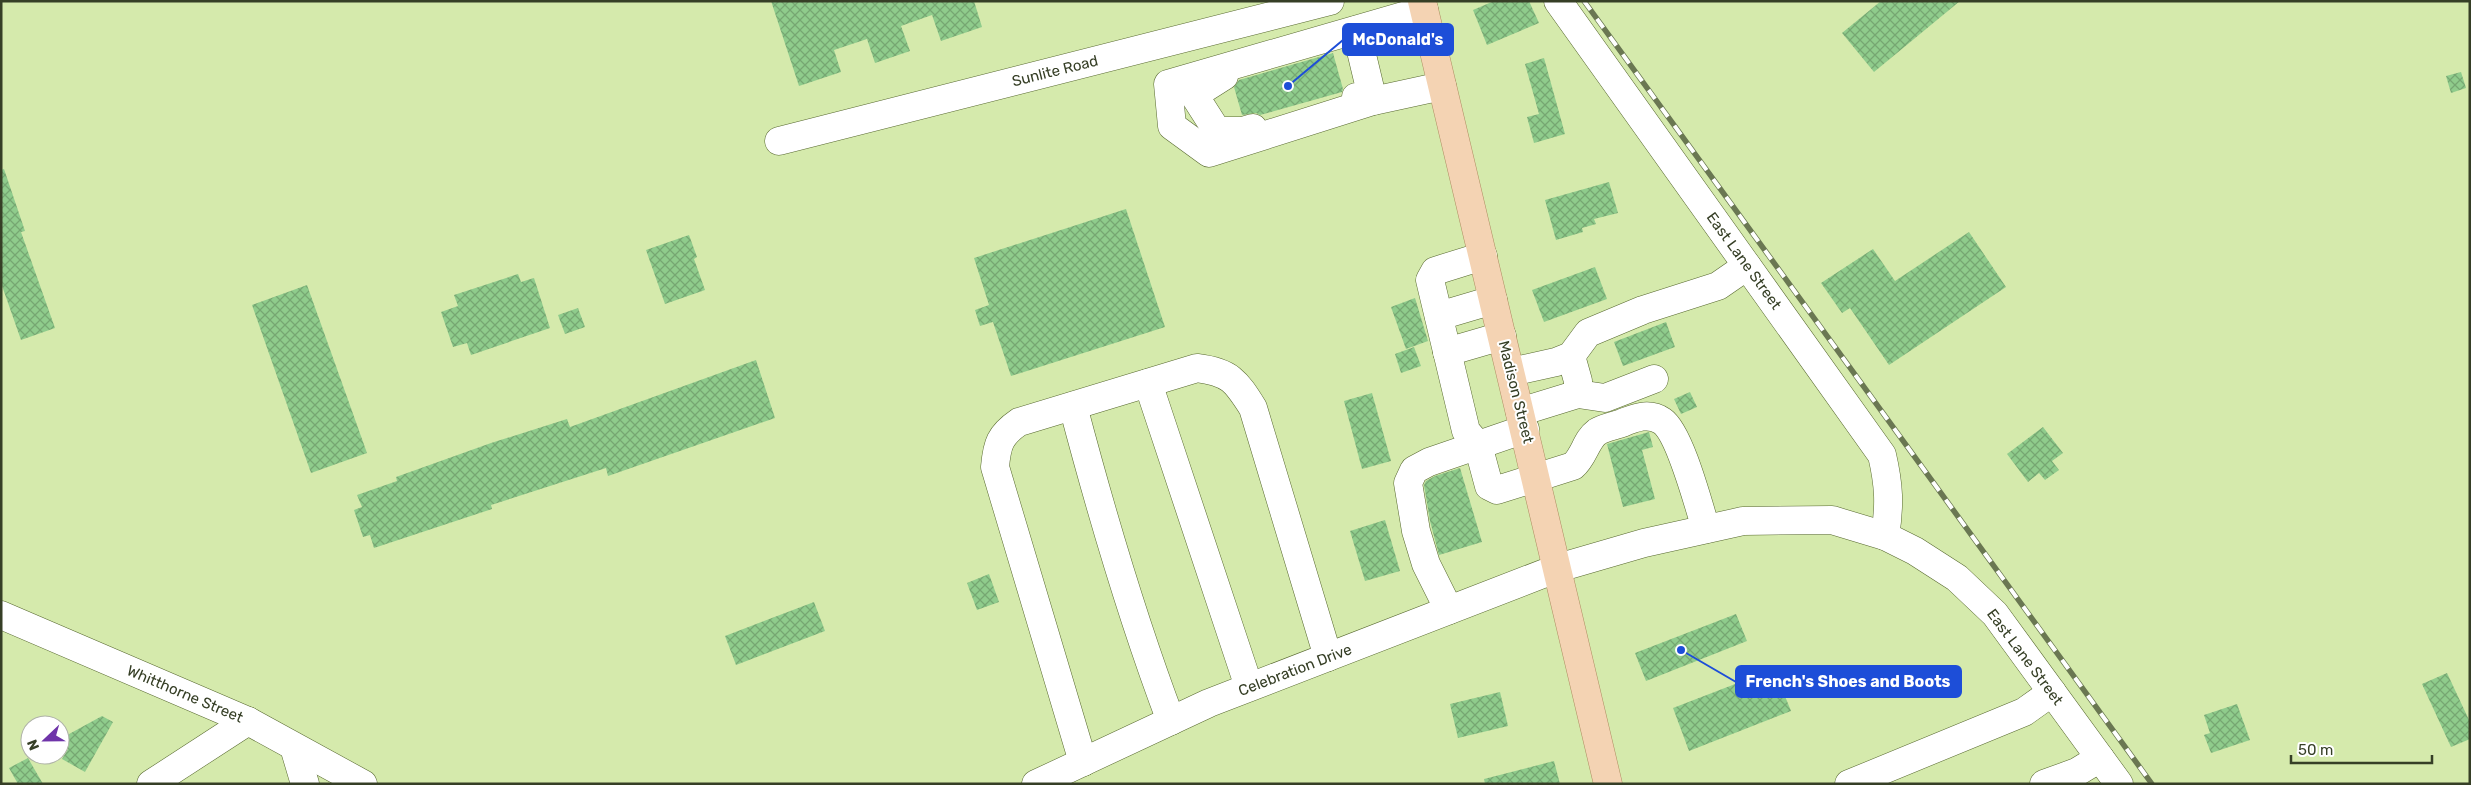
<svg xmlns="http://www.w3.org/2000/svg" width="2471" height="785" font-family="Rubik,sans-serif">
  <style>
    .building { fill: url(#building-cross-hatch) }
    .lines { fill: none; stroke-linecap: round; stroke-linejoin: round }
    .minor-casing { stroke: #57682f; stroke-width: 29 }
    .major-casing { stroke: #ad8c61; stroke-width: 29 }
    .minor { stroke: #fff; stroke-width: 28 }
    .major { stroke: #f4d3b3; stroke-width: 28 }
    .rail-casing { stroke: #6a7752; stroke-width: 5.5 }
    .rail { stroke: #fff; stroke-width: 4; stroke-dasharray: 11; stroke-linecap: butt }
    .labels { text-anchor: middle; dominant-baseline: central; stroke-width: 4; stroke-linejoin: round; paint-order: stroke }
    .street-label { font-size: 15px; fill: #363f26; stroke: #fff }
    .leader { fill: none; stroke: #1d4ed8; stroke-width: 2 }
    .callout-dot { fill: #1d4ed8; stroke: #fff; stroke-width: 2 }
    .callout { fill: #1d4ed8; stroke: #1d4ed8; stroke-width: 2 }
    .callout-label { font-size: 16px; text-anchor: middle; font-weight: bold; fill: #fff }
  </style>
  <defs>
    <pattern id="building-cross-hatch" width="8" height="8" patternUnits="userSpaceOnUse" patternTransform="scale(1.25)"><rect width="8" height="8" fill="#8fcc8c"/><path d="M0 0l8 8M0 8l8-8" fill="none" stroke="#76a772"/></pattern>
  </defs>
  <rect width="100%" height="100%" fill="#d5eaac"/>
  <g class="building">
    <polygon points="771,1 974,1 982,27 941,41 932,15 901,26 910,51 875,63 867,39 834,50 841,72 799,86"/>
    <polygon points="1494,1 1529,1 1539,23 1487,45 1473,10"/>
    <polygon points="1881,1 1960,1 1874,72 1842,33"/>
    <polygon points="1333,53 1343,89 1342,92 1260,115 1256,113 1242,115 1234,87 1239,80"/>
    <polygon points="1544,58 1565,134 1534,143 1527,117 1539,114 1525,64"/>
    <polygon points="2461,72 2466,88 2451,93 2446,76"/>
    <polygon points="4,169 25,231 21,232 55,328 21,340 1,283 1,170"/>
    <polygon points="1609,182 1618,213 1594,219 1596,224 1582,228 1583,232 1556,240 1545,200"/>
    <polygon points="1126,209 1165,327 1011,376 993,322 980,326 975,310 989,305 974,258"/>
    <polygon points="1969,232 2006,287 1889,365 1850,308 1842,313 1821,283 1873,249 1895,281"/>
    <polygon points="689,235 697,257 694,259 705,290 665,304 646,250"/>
    <polygon points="1595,267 1607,299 1544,322 1532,290"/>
    <polygon points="518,274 521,282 534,278 550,328 471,355 467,343 453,347 441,312 458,306 454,295"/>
    <polygon points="307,285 367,453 311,473 252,305"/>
    <polygon points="1415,298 1428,341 1406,349 1391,307"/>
    <polygon points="578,308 585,327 565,334 558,315"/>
    <polygon points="1666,322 1675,347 1623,366 1614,342"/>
    <polygon points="1414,347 1421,366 1401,373 1395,354"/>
    <polygon points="756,360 775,418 608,476 606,468 491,505 492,509 374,548 370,535 363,537 354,510 362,507 357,495 397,481 396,477 491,443 567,419 570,427"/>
    <polygon points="1690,392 1697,407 1681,414 1674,399"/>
    <polygon points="1372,393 1391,461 1362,469 1344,401"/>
    <polygon points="2043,427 2063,453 2052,461 2059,470 2045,480 2039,473 2028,482 2007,454"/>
    <polygon points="1649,432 1653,447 1642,450 1655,499 1623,507 1607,444"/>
    <polygon points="1460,468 1482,542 1439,555 1430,521 1424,485 1426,481 1435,476"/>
    <polygon points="1385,520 1400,571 1365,581 1350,531"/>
    <polygon points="989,574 999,602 977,610 967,583"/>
    <polygon points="814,602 825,631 736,665 725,636"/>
    <polygon points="1736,614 1747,641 1646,681 1635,653"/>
    <polygon points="1774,669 1791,711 1689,751 1673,708"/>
    <polygon points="2447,673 2470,722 2470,739 2451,747 2422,684"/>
    <polygon points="1500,692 1508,726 1458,738 1450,704"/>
    <polygon points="2237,704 2250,740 2211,753 2204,735 2210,733 2204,715"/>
    <polygon points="102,716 113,722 85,772 62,759 68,749 60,745 60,739"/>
    <polygon points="28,758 43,784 18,784 9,768"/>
    <polygon points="1554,761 1560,784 1485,784 1484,779"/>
  </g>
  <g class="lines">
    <defs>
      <g id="minor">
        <path d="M1558 1 1882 455C1889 485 1890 505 1885 536"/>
        <polyline points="1424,10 1168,84 1172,126 1209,153 1373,101 1442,86"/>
        <polyline points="1356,30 1373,101 1356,97"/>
        <polyline points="1224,76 1194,95 1217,131 1243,131 1253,128"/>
        <polyline points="779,141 1330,1"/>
        <path d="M1483 256 1435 271 1430 280 1466 431 1478 445 1489 486 1497 490 1573 466C1584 457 1586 440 1597 432 1603 428 1614 426 1622 423 1634 418 1649 412 1662 421 1680 433 1699 507 1706 529"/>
        <polyline points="1439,316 1493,300"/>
        <polyline points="1447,352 1502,336"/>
        <polyline points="1511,372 1556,362 1571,356 1588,333 1643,310 1718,286 1747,266"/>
        <polyline points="1148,383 1249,687"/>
        <polyline points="1578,394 1605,398 1654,379"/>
        <path d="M1073 406C1101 512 1132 618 1171 721"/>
        <polyline points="1520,412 1578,394 1578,381 1571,356"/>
        <polyline points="1449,610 1426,564 1416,531 1408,483 1414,470 1429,462 1525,429"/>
        <polyline points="1,615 248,721 363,784"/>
        <polyline points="294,747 305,784"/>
        <path d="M1083 762 995 467C997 444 1000 435 1019 422L1197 368C1230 372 1236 381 1253 408L1328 657"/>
        <polyline points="151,784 248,721"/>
        <polyline points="1036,784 1209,703 1558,568 1644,543 1743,521 1832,520 1885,536 1915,551 1957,578 1995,614 2119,784"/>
        <polyline points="1849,784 2024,712 2052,692"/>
        <polyline points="2044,784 2077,772 2100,758"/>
      </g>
      <polyline id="major" points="1422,1 1608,784"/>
    </defs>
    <use href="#minor" class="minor-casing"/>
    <use href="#major" class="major-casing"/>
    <use href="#minor" class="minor"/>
    <use href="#major" class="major"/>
    <defs>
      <polyline id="rail" points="1584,1 2152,784"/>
    </defs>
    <use href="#rail" class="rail-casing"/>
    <use href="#rail" class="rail"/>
  </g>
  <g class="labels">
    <g class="street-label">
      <text transform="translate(1055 71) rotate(-14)">Sunlite Road</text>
      <text transform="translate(1744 261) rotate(54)">East Lane Street</text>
      <text transform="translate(1516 392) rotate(76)">Madison Street</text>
      <text transform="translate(2025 657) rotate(53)">East Lane Street</text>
      <text transform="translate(1295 670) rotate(-21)">Celebration Drive</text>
      <text transform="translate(185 694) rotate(23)">Whitthorne Street</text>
    </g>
  </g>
  <path class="leader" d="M1288 86L1343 40M1681 650L1736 682"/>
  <g class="callout-dot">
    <circle cx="1288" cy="86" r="5"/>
    <circle cx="1681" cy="650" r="5"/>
  </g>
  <g class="callout">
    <rect x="1343" y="24" width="110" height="31" rx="5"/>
    <rect x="1736" y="666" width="225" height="31" rx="5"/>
  </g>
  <g class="callout-label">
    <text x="1398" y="45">McDonald's</text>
    <text x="1848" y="687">French's Shoes and Boots</text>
  </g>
  <rect width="2471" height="785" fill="none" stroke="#363f26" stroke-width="5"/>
  <g transform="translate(45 740) rotate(248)"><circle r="24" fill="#ffffff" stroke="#afb2a8"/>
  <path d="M0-4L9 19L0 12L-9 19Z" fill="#6f34a9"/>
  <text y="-8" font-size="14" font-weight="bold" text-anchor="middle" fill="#363f26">N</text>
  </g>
  <path d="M2291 755v8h141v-8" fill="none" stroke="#363f26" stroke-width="2.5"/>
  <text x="2298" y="755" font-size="15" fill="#363f26" stroke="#ffffff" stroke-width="4" paint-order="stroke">50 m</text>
</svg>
